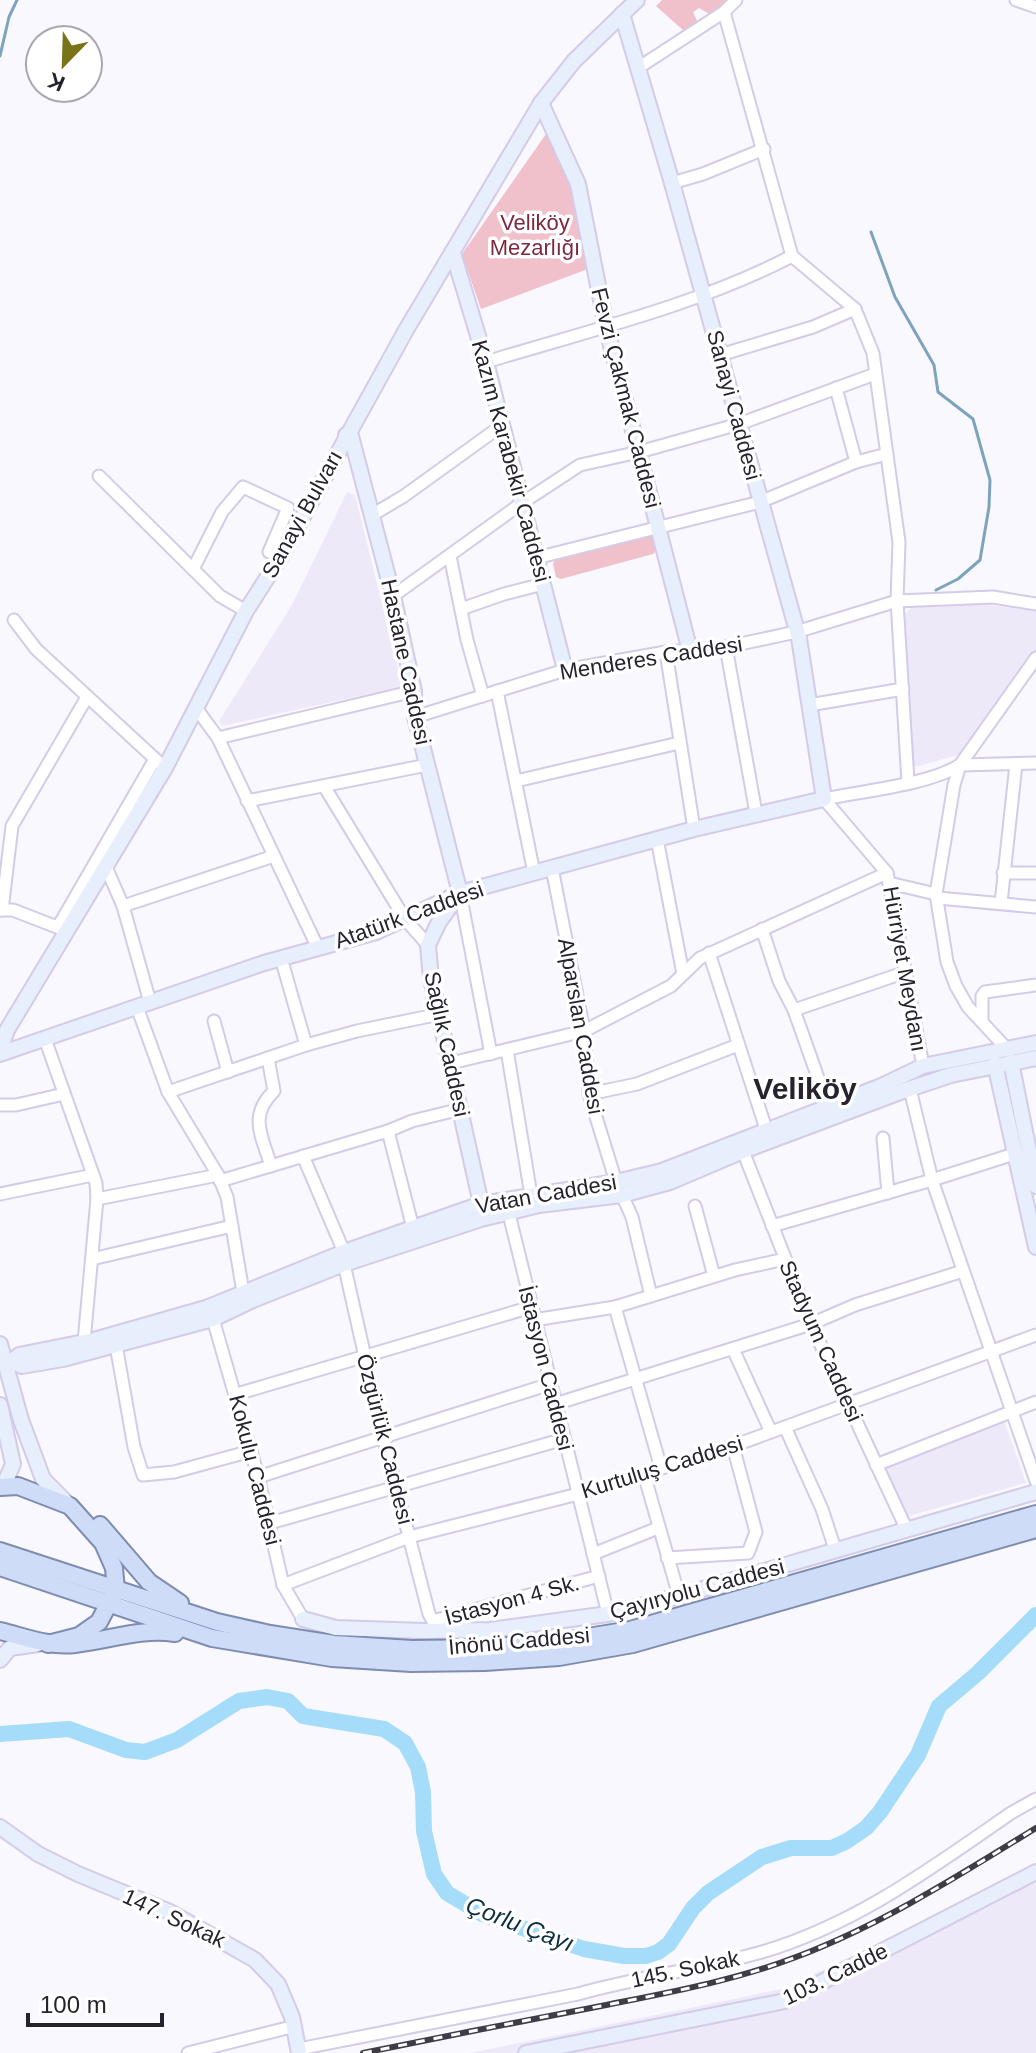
<svg xmlns="http://www.w3.org/2000/svg" width="1036" height="2053" font-family="Arial,sans-serif">
  <style>
    .built { fill: #eee9f9 }
    .green { fill: #f0c1ca }
    .lines { fill: none; stroke-linecap: round; stroke-linejoin: round }
    .stream { stroke: #7ea4bd; stroke-width: 3 }
    .river { stroke: #a4dcfa; stroke-width: 16 }
    .street-casing { stroke: #d4cbe9; stroke-width: 15 }
    .secondary-casing { stroke: #d4cbe9; stroke-width: 18 }
    .primary-casing { stroke: #7e8caf; stroke-width: 20 }
    .street { stroke: #fff; stroke-width: 11 }
    .secondary { stroke: #e7eefc; stroke-width: 14 }
    .primary { stroke: #cedcf8; stroke-width: 16 }
    .rail-casing { stroke: #3f3c47; stroke-width: 6 }
    .rail { stroke: #fff; stroke-width: 3; stroke-dasharray: 9; stroke-linecap: butt }
    .labels { text-anchor: middle; dominant-baseline: central; stroke-width: 7; stroke-linejoin: round; paint-order: stroke }
    .park-label { font-size: 22px; fill: #7d2941; stroke: #fff }
    .street-label { font-size: 22px; fill: #26222e; stroke: #fff }
    .water-label { font-size: 24px; font-style: italic; fill: #0e2f3f; stroke: #fff }
    .district-label { font-size: 30px; font-weight: bold; fill: #26222e; stroke: #fff }
  </style>
  <rect width="100%" height="100%" fill="#f9f8fe"/>
  <g class="built">
    <polygon points="347,492 355,495 402,684 400,687 222,726 219,721 292,605"/>
    <polygon points="980,604 1036,611 1036,656 962,754 911,768 902,617 911,608"/>
    <polygon points="1003,1418 1026,1483 909,1516 898,1498 886,1465"/>
    <polygon points="1036,1864 1036,2053 470,2053 782,1989 905,1931"/>
  </g>
  <g class="green">
    <polygon points="662,0 727,0 711,15 699,8 693,12 697,21 684,31 656,6"/>
    <polygon points="553,124 574,184 593,267 481,309 462,254"/>
    <polygon points="654,534 657,550 653,554 561,579 556,577 553,564 555,559"/>
  </g>
  <g class="lines">
    <g class="stream">
      <polyline points="0,56 9,17 17,0"/>
      <polyline points="871,232 895,297 934,365 938,392 973,419 990,480 989,507 980,560 958,579 936,590"/>
    </g>
    <polyline class="river" points="0,1734 69,1729 126,1750 145,1752 177,1740 239,1701 267,1697 288,1701 303,1716 384,1729 405,1743 418,1767 423,1792 424,1831 434,1874 447,1893 482,1914 584,1949 624,1956 646,1956 658,1952 669,1944 693,1908 708,1893 762,1857 791,1848 832,1848 847,1841 866,1828 880,1812 918,1755 939,1706 978,1673 1036,1615"/>
    <defs>
      <g id="street">
        <polyline points="1016,0 1036,7"/>
        <polyline points="724,12 792,256 855,309 873,353 899,542 897,601 908,782"/>
        <polyline points="638,68 724,12 736,0"/>
        <polyline points="672,183 703,174 764,149"/>
        <polyline points="720,355 813,327 855,309"/>
        <path d="M486 362C587 331 698 305 792 256"/>
        <polyline points="836,388 856,462"/>
        <polyline points="99,476 220,596 246,611"/>
        <polyline points="372,515 404,496 501,426"/>
        <polyline points="450,556 467,640 483,696"/>
        <polyline points="536,558 760,502 856,462 887,454"/>
        <polyline points="193,569 222,512 243,487 288,508 269,552 281,556"/>
        <polyline points="393,596 522,503 580,465 639,452 739,424 875,374"/>
        <polyline points="461,609 504,594 543,584"/>
        <polyline points="14,620 36,649 165,768"/>
        <polyline points="726,647 756,813"/>
        <polyline points="666,652 694,829"/>
        <polyline points="497,691 534,873"/>
        <polyline points="809,705 903,689"/>
        <polyline points="196,708 218,738 318,948"/>
        <polyline points="415,717 565,670 666,652 726,647 796,632 897,601 993,597 1036,604"/>
        <polyline points="218,738 414,691"/>
        <polyline points="516,781 679,743"/>
        <polyline points="324,786 405,919 428,945"/>
        <polyline points="247,801 427,765"/>
        <polyline points="657,839 683,974"/>
        <polyline points="106,867 123,906 150,1002"/>
        <polyline points="552,868 584,1031 589,1094 616,1182"/>
        <polyline points="1003,873 1036,873"/>
        <polyline points="889,883 936,894"/>
        <polyline points="460,893 491,1054"/>
        <polyline points="938,898 1036,907"/>
        <polyline points="1001,903 1016,764"/>
        <polyline points="123,906 274,856"/>
        <polyline points="0,910 13,910 62,929"/>
        <polyline points="2,910 12,826 87,697"/>
        <polyline points="58,927 155,759"/>
        <polyline points="762,929 779,981 794,1010 828,1106"/>
        <polyline points="709,953 766,1129"/>
        <polyline points="281,958 306,1045"/>
        <polyline points="137,1007 168,1092 218,1175 227,1197 243,1292"/>
        <polyline points="794,1010 906,972"/>
        <polyline points="214,1021 228,1072"/>
        <polyline points="982,1021 982,996 985,992 1036,985"/>
        <polyline points="45,1039 96,1183 97,1199 84,1342"/>
        <polyline points="1006,1048 968,1007 956,986 947,962 936,894 954,785 960,765 1036,658"/>
        <polyline points="507,1050 531,1195"/>
        <path d="M268 1058 274 1091C248 1116 262 1136 271 1166"/>
        <polyline points="451,1063 584,1031 671,986 700,958 887,873"/>
        <path d="M923 1066 887 873 824 799C862 791 928 785 960 765L1036 763"/>
        <polyline points="910,1089 932,1180 1036,1481"/>
        <polyline points="168,1092 306,1045 357,1031 440,1014"/>
        <polyline points="589,1094 637,1084 738,1045"/>
        <polyline points="0,1105 16,1105 64,1094"/>
        <polyline points="388,1131 413,1228"/>
        <polyline points="883,1138 888,1193"/>
        <polyline points="743,1151 811,1324 906,1528"/>
        <polyline points="303,1156 344,1252"/>
        <polyline points="220,1181 388,1131 412,1121 461,1109"/>
        <polyline points="0,1194 93,1175"/>
        <polyline points="622,1195 632,1217 651,1296"/>
        <polyline points="97,1199 218,1175"/>
        <polyline points="695,1206 714,1276"/>
        <polyline points="509,1214 608,1614"/>
        <polyline points="772,1226 932,1180 1014,1154 1021,1156"/>
        <polyline points="92,1259 232,1226"/>
        <polyline points="344,1264 382,1432 429,1614 433,1621 599,1576"/>
        <polyline points="615,1307 661,1468"/>
        <polyline points="213,1319 257,1472 283,1585 303,1619"/>
        <polyline points="534,1320 615,1307 735,1270 785,1259"/>
        <polyline points="116,1345 134,1447 143,1475 174,1472 251,1451"/>
        <polyline points="733,1349 771,1432"/>
        <polyline points="237,1394 531,1307"/>
        <polyline points="555,1404 811,1324 855,1305 963,1271"/>
        <polyline points="785,1427 822,1509 835,1549"/>
        <polyline points="876,1465 1036,1402"/>
        <polyline points="644,1474 679,1596"/>
        <polyline points="258,1477 550,1384"/>
        <polyline points="270,1523 564,1439"/>
        <polyline points="593,1554 658,1528"/>
        <polyline points="667,1558 748,1553 756,1532 733,1446"/>
        <polyline points="283,1585 409,1537 578,1494 733,1446 1036,1335"/>
        <path d="M299 2049 578 1994C639 1977 702 1969 762 1952 855 1925 933 1867 1011 1813L1036 1799"/>
        <polyline points="188,2053 295,2026"/>
      </g>
      <g id="secondary">
        <polyline points="541,103 578,184 606,326 690,651"/>
        <polyline points="453,253 486,362 565,670"/>
        <polyline points="346,435 351,436 393,596 414,691 415,717 460,893 439,922 428,945 431,979 481,1204"/>
        <polyline points="0,1050 7,1030 165,768 246,611 281,556 406,330 541,103 574,61 637,0"/>
        <polyline points="0,1054 264,963 376,932 460,893 694,829 824,799 799,638 672,183 622,14"/>
        <polyline points="1011,1062 1036,1186"/>
        <polyline points="995,1064 1036,1247"/>
        <polyline points="0,1344 21,1420 43,1479 67,1503"/>
        <polyline points="11,1362 19,1355 94,1340 206,1308 344,1252 481,1204 616,1182 662,1171 879,1087 923,1066 1036,1043"/>
        <polyline points="0,1363 11,1362 22,1366 63,1359 213,1319 253,1300 344,1264 481,1219 539,1205 622,1195 670,1182 743,1151 903,1091 951,1075 1036,1058"/>
        <polyline points="0,1405 13,1464 4,1485"/>
        <polyline points="303,1619 336,1628 424,1631 490,1630 608,1614 679,1596 1036,1492"/>
        <polyline points="0,1660 10,1648 38,1644"/>
        <polyline points="0,1827 38,1854 78,1874 170,1912 255,1960 278,1984 292,2017 299,2053"/>
        <polyline points="526,2053 785,2001 1036,1872"/>
      </g>
      <g id="primary">
        <polyline points="0,1487 18,1486 70,1506 103,1543 114,1568 116,1590 99,1622 79,1636 48,1644"/>
        <polyline points="100,1525 149,1582 180,1603"/>
        <polyline points="0,1551 217,1622 270,1634 334,1644 412,1649 484,1648 558,1642 630,1630 1036,1514"/>
        <polyline points="0,1567 212,1638 332,1658 411,1663 485,1662 559,1657 633,1644 1036,1529"/>
        <path d="M0 1631C25 1637 49 1647 75 1644 109 1640 141 1628 175 1633"/>
      </g>
    </defs>
    <use href="#street" class="street-casing"/>
    <use href="#secondary" class="secondary-casing"/>
    <use href="#primary" class="primary-casing"/>
    <use href="#street" class="street"/>
    <use href="#secondary" class="secondary"/>
    <use href="#primary" class="primary"/>
    <defs>
      <path id="rail" d="M363 2053C442 2037 522 2021 601 2006 666 1993 734 1981 796 1957 881 1925 958 1876 1036 1828"/>
    </defs>
    <use href="#rail" class="rail-casing"/>
    <use href="#rail" class="rail"/>
  </g>
  <g class="labels">
    <g class="park-label">
      <text x="535" y="222">Veliköy<tspan x="535" dy="25">Mezarlığı</tspan></text>
    </g>
    <g class="street-label">
      <text transform="translate(626 398) rotate(76)">Fevzi Çakmak Caddesi</text>
      <text transform="translate(734 405) rotate(75)">Sanayi Caddesi</text>
      <text transform="translate(511 461) rotate(75)">Kazım Karabekir Caddesi</text>
      <text transform="translate(302 514) rotate(-61)">Sanayi Bulvarı</text>
      <text transform="translate(651 658) rotate(-9)">Menderes Caddesi</text>
      <text transform="translate(406 662) rotate(78)">Hastane Caddesi</text>
      <text transform="translate(409 915) rotate(-20)">Atatürk Caddesi</text>
      <text transform="translate(905 969) rotate(80)">Hürriyet Meydanı</text>
      <text transform="translate(581 1026) rotate(80)">Alparslan Caddesi</text>
      <text transform="translate(447 1044) rotate(78)">Sağlık Caddesi</text>
      <text transform="translate(546 1194) rotate(-10)">Vatan Caddesi</text>
      <text transform="translate(821 1341) rotate(66)">Stadyum Caddesi</text>
      <text transform="translate(546 1368) rotate(76)">İstasyon Caddesi</text>
      <text transform="translate(385 1439) rotate(76)">Özgürlük Caddesi</text>
      <text transform="translate(662 1467) rotate(-17)">Kurtuluş Caddesi</text>
      <text transform="translate(255 1470) rotate(76)">Kokulu Caddesi</text>
      <text transform="translate(697 1589) rotate(-15)">Çayıryolu Caddesi</text>
      <text transform="translate(512 1600) rotate(-15)">İstasyon 4 Sk.</text>
      <text transform="translate(519 1641) rotate(-5)">İnönü Caddesi</text>
      <text transform="translate(174 1918) rotate(25)">147. Sokak</text>
      <text transform="translate(685 1969) rotate(-12)">145. Sokak</text>
      <text transform="translate(835 1974) rotate(-26)">103. Cadde</text>
    </g>
    <g class="water-label">
      <text transform="translate(520 1924) rotate(21)">Çorlu Çayı</text>
    </g>
    <g class="district-label">
      <text x="805" y="1088">Veliköy</text>
    </g>
  </g>
  <g transform="translate(64 64) rotate(203)"><circle r="38" fill="#ffffff" stroke="#a8a7ab" stroke-width="2"/>
  <path d="M0-6L14 30L0 20L-14 30Z" fill="#787417"/>
  <text y="-12" font-size="22" font-weight="bold" text-anchor="middle" fill="#26222e">K</text>
  </g>
  <path d="M28 2013v12h134v-12" fill="none" stroke="#26222e" stroke-width="4"/>
  <text x="40" y="2013" font-size="24" fill="#26222e" stroke="#ffffff" stroke-width="6" paint-order="stroke">100 m</text>
</svg>
